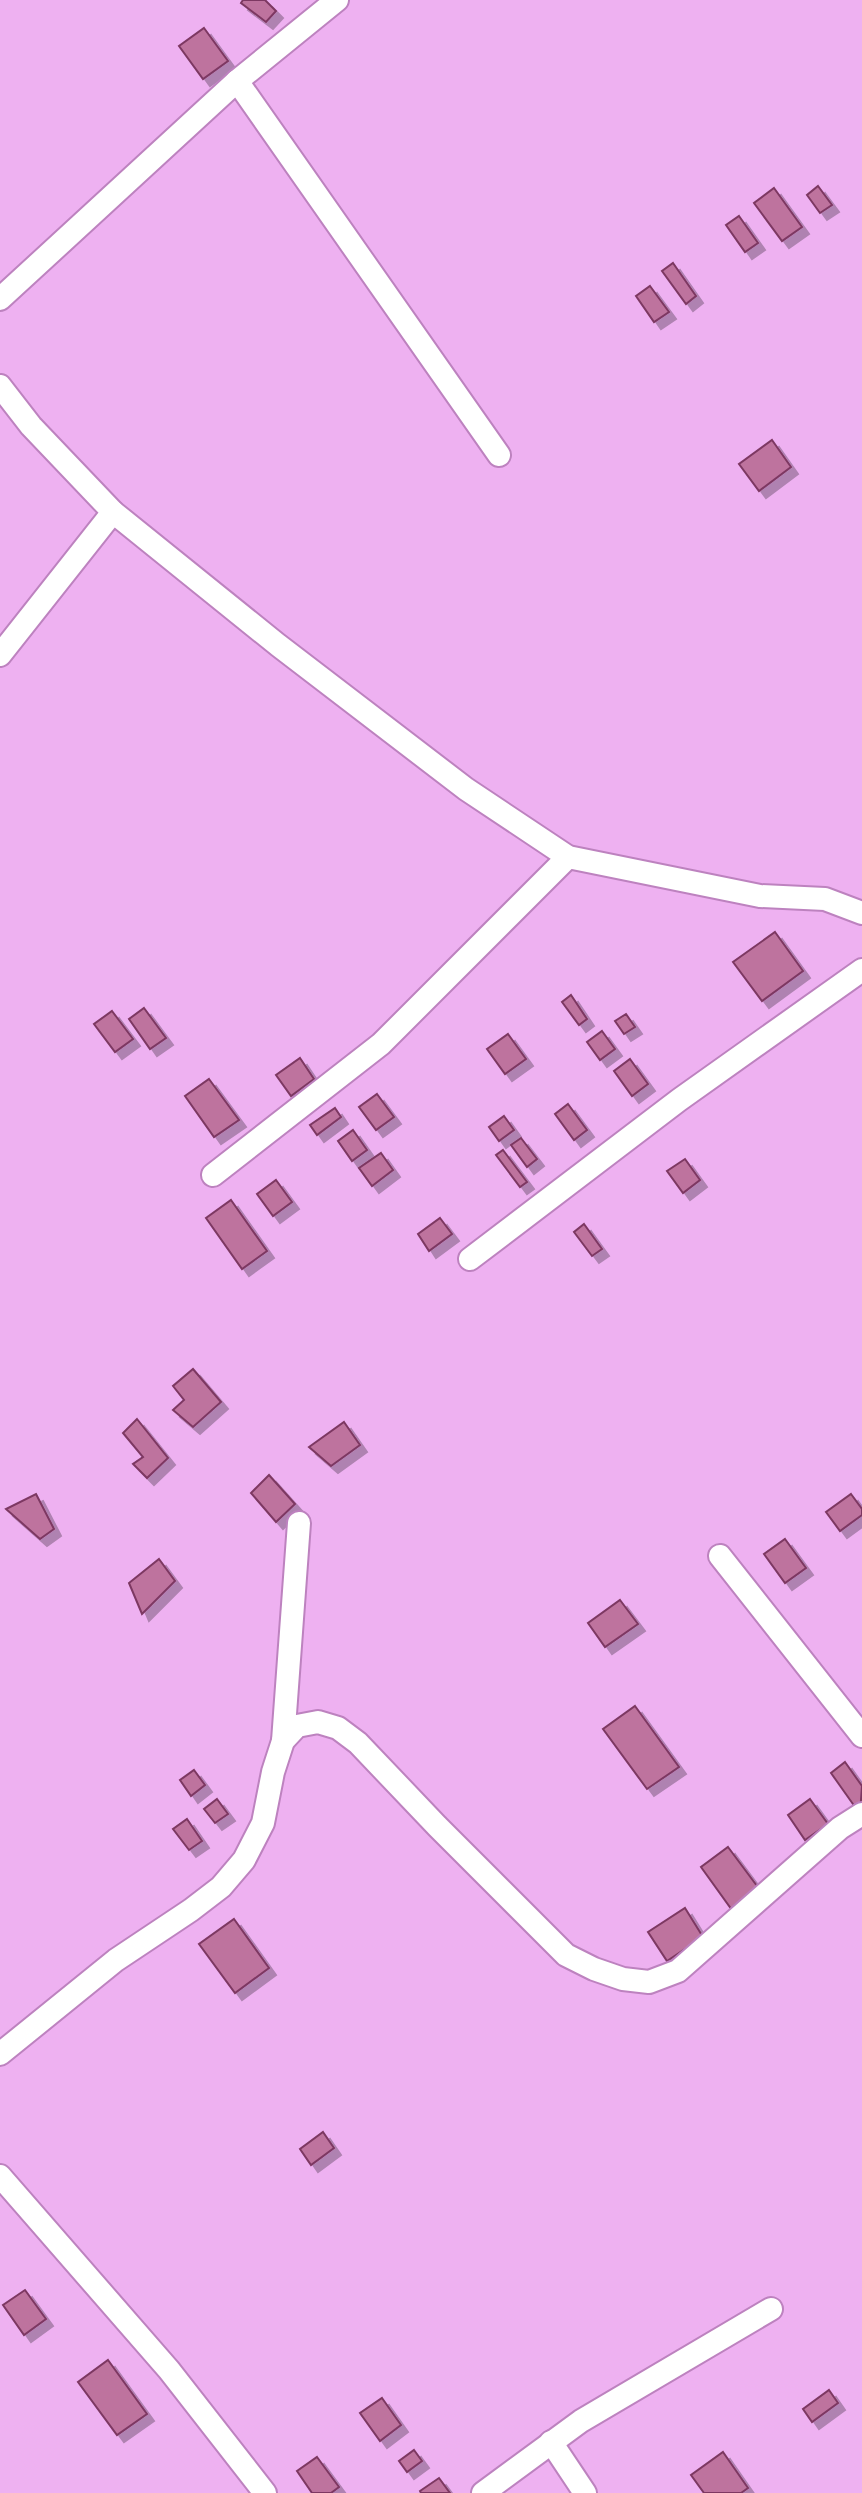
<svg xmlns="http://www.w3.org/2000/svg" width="862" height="2493" font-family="'Sofia Sans Condensed',sans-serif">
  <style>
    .building { fill: #be739e; stroke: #7d3862; stroke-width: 2; filter: url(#shadow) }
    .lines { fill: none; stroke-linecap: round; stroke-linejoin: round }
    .minor-casing { stroke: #bd82bf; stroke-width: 26 }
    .minor { stroke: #fff; stroke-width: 22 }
  </style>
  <defs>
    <filter id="shadow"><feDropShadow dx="7" dy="7" stdDeviation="0" flood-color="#0004"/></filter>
  </defs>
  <rect width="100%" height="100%" fill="#eeb1f1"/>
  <g class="building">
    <polygon points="243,0 265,0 276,11 266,22 241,3"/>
    <polygon points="204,28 228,61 203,79 179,46"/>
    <polygon points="818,186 832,205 820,213 807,195"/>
    <polygon points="774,188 802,227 782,241 754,203"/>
    <polygon points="739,216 758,243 745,252 726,225"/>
    <polygon points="673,263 696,296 686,304 662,271"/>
    <polygon points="650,286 669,312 654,322 636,296"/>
    <polygon points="772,440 791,467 759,491 739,464"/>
    <polygon points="775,932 803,971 762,1001 733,962"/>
    <polygon points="571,995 587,1019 579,1025 562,1002"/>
    <polygon points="144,1008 166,1038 150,1049 129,1019"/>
    <polygon points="112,1011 133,1039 115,1052 94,1024"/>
    <polygon points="626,1014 635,1027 624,1034 615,1021"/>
    <polygon points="602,1031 615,1049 600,1060 587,1042"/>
    <polygon points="508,1034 526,1059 505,1074 487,1049"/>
    <polygon points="300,1058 314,1079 291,1096 276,1075"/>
    <polygon points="630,1059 648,1084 632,1096 614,1071"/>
    <polygon points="209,1079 239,1120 214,1137 185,1096"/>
    <polygon points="377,1094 394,1117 376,1130 359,1107"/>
    <polygon points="568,1104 587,1130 574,1140 555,1114"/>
    <polygon points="335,1108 341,1117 317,1135 310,1125"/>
    <polygon points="504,1116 514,1130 499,1141 489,1127"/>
    <polygon points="353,1130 367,1150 352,1161 338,1141"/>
    <polygon points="521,1138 537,1159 527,1167 511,1145"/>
    <polygon points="503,1150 527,1182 520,1187 496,1155"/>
    <polygon points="381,1153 393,1170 372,1186 359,1168"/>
    <polygon points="685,1159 700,1180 683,1193 667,1171"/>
    <polygon points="276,1180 292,1202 273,1216 257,1194"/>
    <polygon points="231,1200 267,1251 242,1269 206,1218"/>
    <polygon points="440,1218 452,1234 429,1251 418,1234"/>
    <polygon points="584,1224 602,1249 592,1256 574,1232"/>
    <polygon points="193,1369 221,1402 193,1427 173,1410 184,1400 173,1386"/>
    <polygon points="137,1419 168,1458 147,1478 133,1464 143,1457 123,1433"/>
    <polygon points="344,1422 360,1445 331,1466 309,1447"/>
    <polygon points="269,1475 295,1504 276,1522 251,1493"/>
    <polygon points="36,1494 54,1529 40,1539 6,1509"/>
    <polygon points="851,1494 862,1509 862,1515 840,1531 826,1512"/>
    <polygon points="785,1539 806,1568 785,1583 764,1554"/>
    <polygon points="159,1559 175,1581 142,1614 129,1583"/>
    <polygon points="620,1600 638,1624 605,1647 588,1623"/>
    <polygon points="635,1706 679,1767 647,1789 603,1729"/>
    <polygon points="845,1762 862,1786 860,1814 831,1773"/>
    <polygon points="194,1770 205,1785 191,1796 180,1780"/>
    <polygon points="217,1799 228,1814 215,1823 204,1809"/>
    <polygon points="810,1799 828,1824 805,1840 788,1815"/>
    <polygon points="187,1819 202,1841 189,1850 173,1829"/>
    <polygon points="728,1847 760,1890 732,1910 701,1867"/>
    <polygon points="685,1908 703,1937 667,1961 648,1932"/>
    <polygon points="234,1919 269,1968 235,1993 199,1944"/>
    <polygon points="323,2132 334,2148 311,2165 300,2149"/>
    <polygon points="25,2290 46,2319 24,2335 3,2305"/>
    <polygon points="108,2360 147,2414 117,2435 78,2382"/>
    <polygon points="829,2390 838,2403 812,2422 803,2409"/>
    <polygon points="382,2398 401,2425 380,2441 360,2413"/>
    <polygon points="414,2450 422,2461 407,2472 399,2461"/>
    <polygon points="723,2452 748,2488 741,2493 704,2493 691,2475"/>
    <polygon points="317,2457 339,2487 331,2493 312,2493 297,2471"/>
    <polygon points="439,2478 450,2493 421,2493 420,2491"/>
  </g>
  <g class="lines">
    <defs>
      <g id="minor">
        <polyline points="237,81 499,455"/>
        <polyline points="0,299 237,81 337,0"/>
        <polyline points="0,386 31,426 113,512 0,655"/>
        <polyline points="113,512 278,645 466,789 568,857 760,896 825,899 862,913"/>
        <polyline points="213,1175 381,1044 568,857"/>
        <polyline points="470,1259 679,1100 862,970"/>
        <polyline points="720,1556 862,1736"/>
        <polyline points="283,1741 299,1523"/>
        <polyline points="0,2054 116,1960 191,1910 221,1887 244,1860 263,1823 273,1772 283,1741 297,1726 318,1722 338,1728 358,1743 437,1826 566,1955 594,1969 623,1979 649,1982 678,1971 840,1828 862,1814"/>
        <polyline points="0,2176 169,2370 265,2493"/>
        <polyline points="551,2442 585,2493"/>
        <polyline points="483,2493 581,2421 771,2309"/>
      </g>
    </defs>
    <use href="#minor" class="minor-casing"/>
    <use href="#minor" class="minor"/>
  </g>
</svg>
